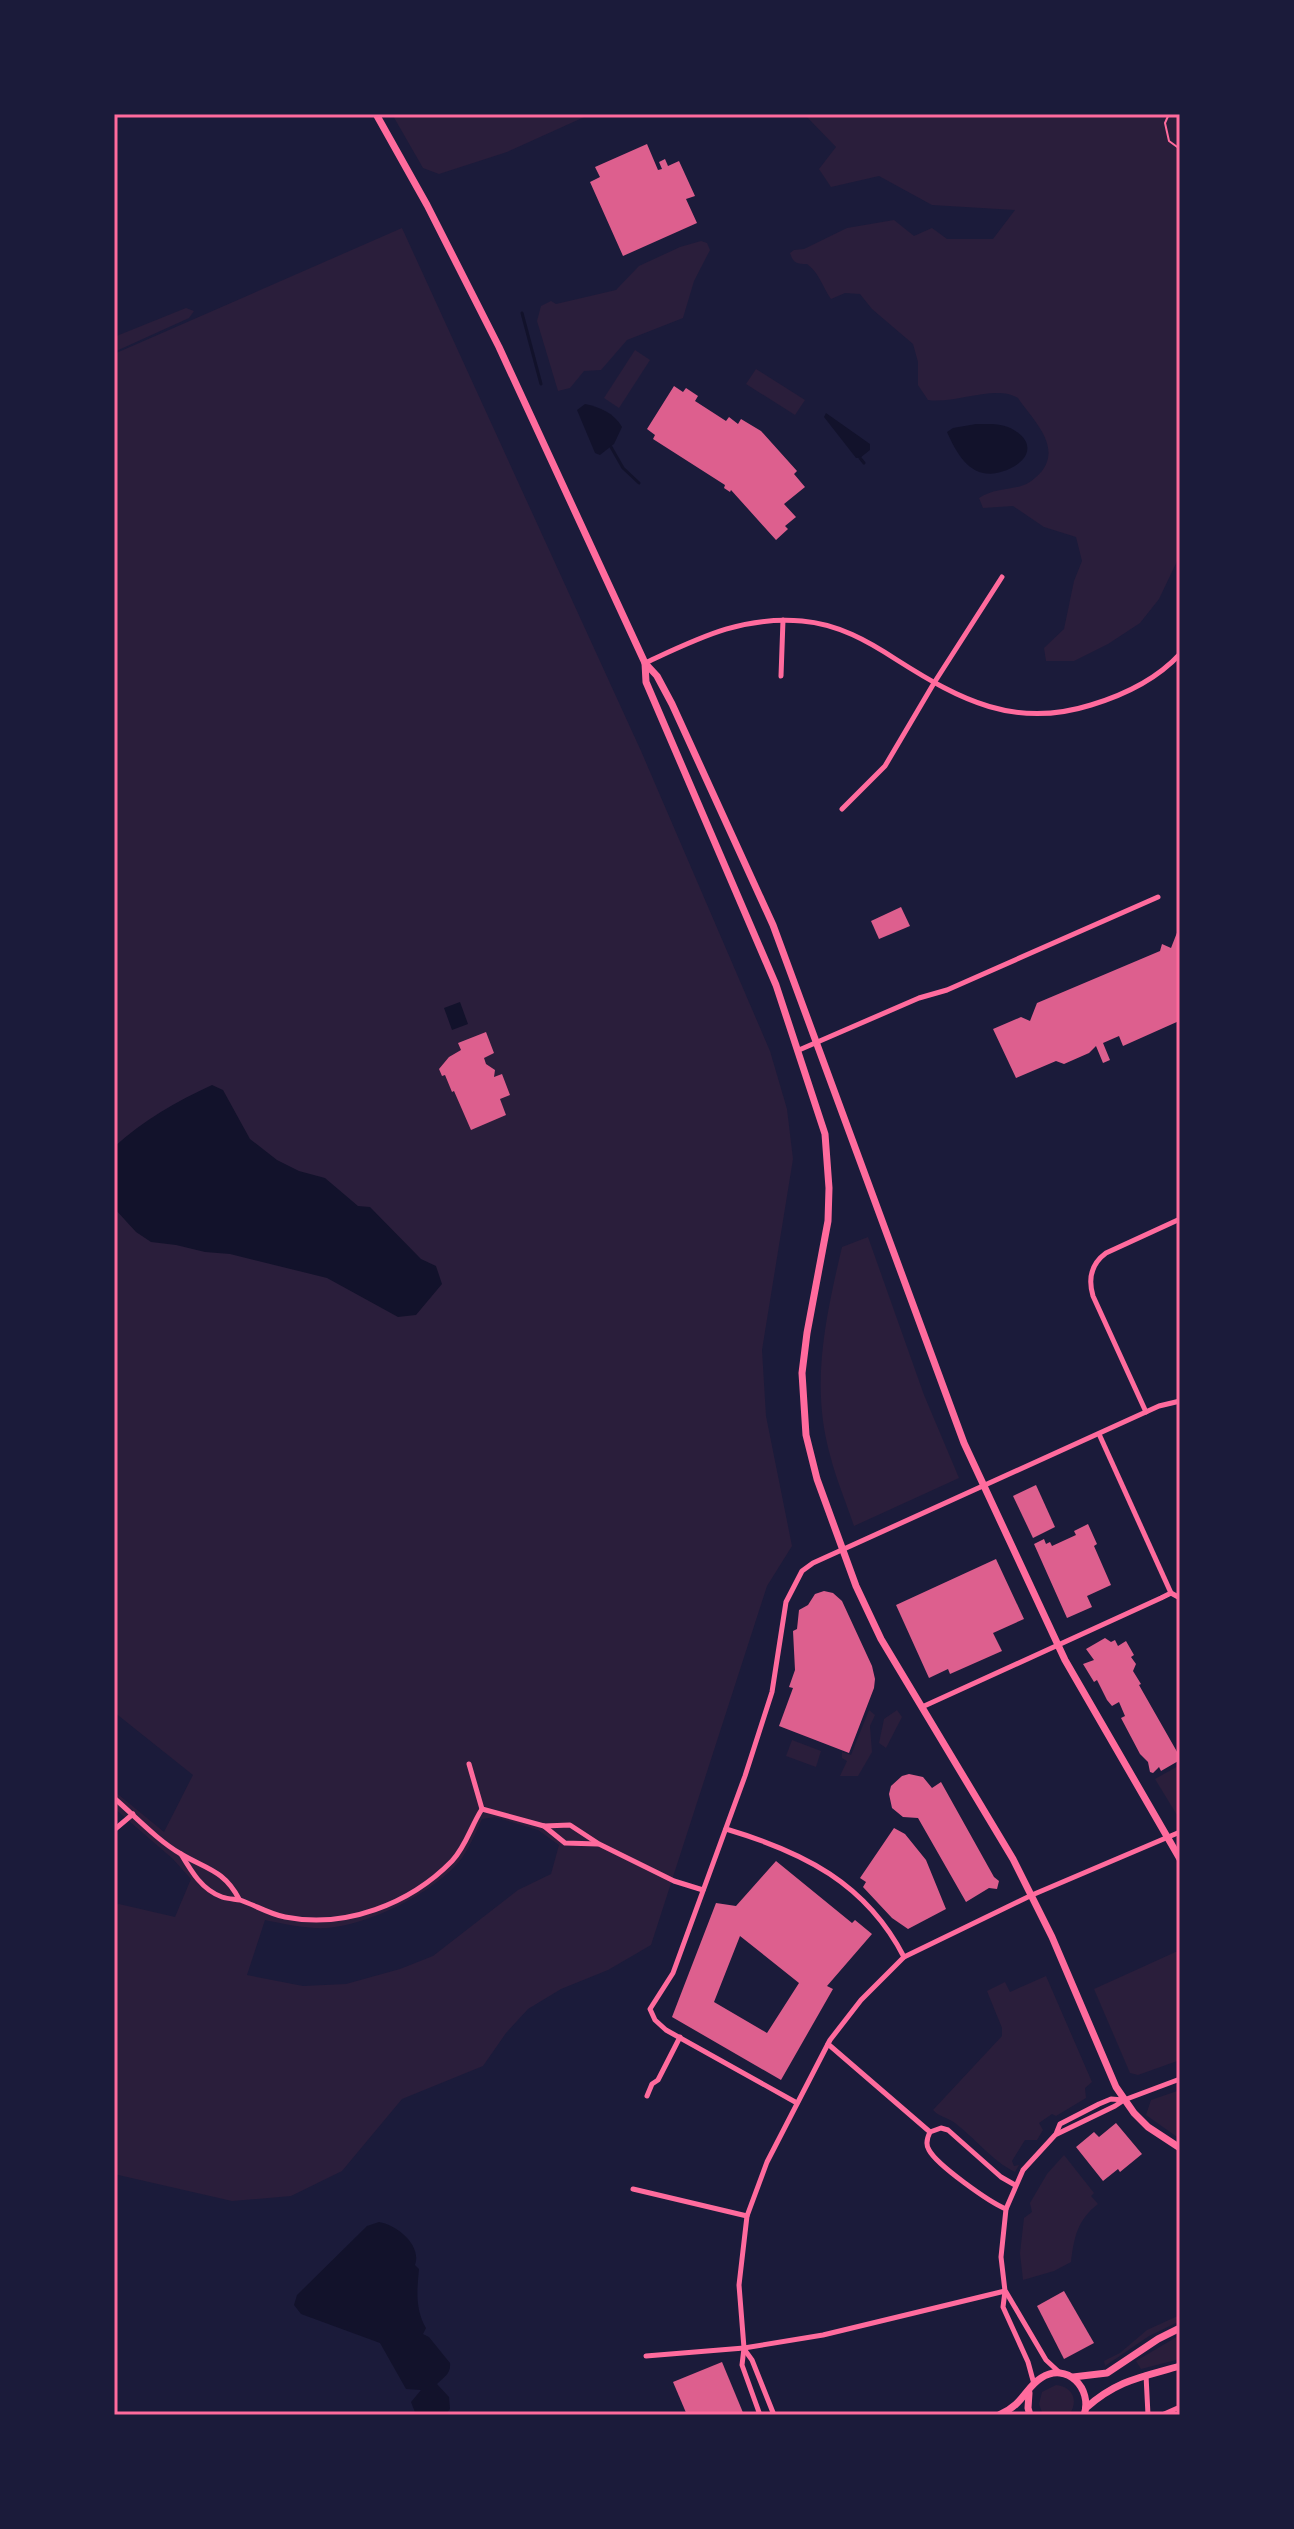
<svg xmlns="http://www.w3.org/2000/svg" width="1294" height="2529" font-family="Commissioner,sans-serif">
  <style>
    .green { fill: #2a1e3b; fill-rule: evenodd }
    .water { fill: #12122b }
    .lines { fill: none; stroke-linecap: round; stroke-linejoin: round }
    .stream { stroke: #12122b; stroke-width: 3 }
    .building { fill: #dd5f8e; fill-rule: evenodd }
    .path { stroke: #ff6b9d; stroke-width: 2 }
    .minor { stroke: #ff6b9d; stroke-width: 5 }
    .secondary { stroke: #ff6b9d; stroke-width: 7 }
    .neatline { fill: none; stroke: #ff6b9d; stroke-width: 3 }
  </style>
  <rect width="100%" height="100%" fill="#1b1b3a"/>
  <g class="green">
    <polygon points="392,114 591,114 507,152 439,174 423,168"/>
    <path d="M804 114H1180V555L1159 599 1140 623 1108 644 1074 661H1046L1044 648 1064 629 1074 581 1082 561 1076 537 1044 527 1013 506 983 508 979 498C993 489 1006 490 1021 486 1029 484 1037 477 1042 471 1062 445 1031 418 1018 398 995 384 956 404 928 400L918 385V362L913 344 872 309 860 294 845 293 831 299C822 286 820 274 807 264 797 264 793 263 790 253L794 250 804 249 847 228 894 220 914 236 932 228 947 239H993L1015 210 932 205 879 176 831 187 819 169 836 147Z"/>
    <path d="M402 228 641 751 770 1051 787 1109 793 1159 762 1350 766 1416 792 1546 767 1586 651 1945 608 1970 561 1989 528 2009 506 2033 483 2066 402 2099 342 2171 291 2196 232 2201 114 2174V1905L119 1904 175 1917 191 1879 173 1859 114 1808V1791L164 1832 193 1775 114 1712V354ZM495 1817 538 1830 559 1845 551 1874 518 1890 433 1956 400 1969 346 1984 303 1986 247 1975 265 1920C285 1924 306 1929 327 1928 369 1925 436 1892 462 1858 470 1846 476 1832 482 1819Z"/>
    <polygon points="701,241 707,243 710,250 694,281 683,318 627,340 601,370 584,371 570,388 558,391 537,321 541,306 551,301 556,304 616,290 639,266 680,247"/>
    <polygon points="186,308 194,311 189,318 114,352 114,337"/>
    <polygon points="635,350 650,360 619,408 604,398"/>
    <polygon points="756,369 805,400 795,415 746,384"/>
    <path d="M868 1237 924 1395 959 1478 854 1526C846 1502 836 1479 830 1455 810 1384 826 1316 842 1247Z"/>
    <polygon points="869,1710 875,1715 870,1726 872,1752 858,1776 840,1776 847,1761 842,1758 842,1752 851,1755"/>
    <polygon points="897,1710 902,1717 886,1748 879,1743 884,1719"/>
    <polygon points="792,1740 821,1751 816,1767 786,1756"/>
    <polygon points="1180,1765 1180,1813 1177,1815 1155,1779"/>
    <polygon points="1180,1950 1180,2060 1138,2075 1130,2073 1094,1989"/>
    <path d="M1046 1976 1092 2082 1085 2088 1086 2098 1056 2116 1052 2114 1039 2123 1043 2130 1037 2140H1025L1012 2161 1014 2166 1019 2165 1015 2172C992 2161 975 2138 955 2123 947 2117 939 2117 933 2110L1002 2036V2028L987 1991 1005 1982 1010 1992Z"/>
    <polygon points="1180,2090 1180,2139 1146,2115 1151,2100"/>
    <path d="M1064 2155 1094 2193 1091 2196 1098 2204C1077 2220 1074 2238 1071 2262L1054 2271 1023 2280 1020 2253 1024 2218 1032 2212 1030 2203 1047 2174Z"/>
    <polygon points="1180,2315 1180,2321 1149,2336 1105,2366 1104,2361 1120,2353 1147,2330"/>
    <polygon points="1180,2335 1180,2359 1141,2369 1136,2361"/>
    <path d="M1056 2385C1073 2387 1079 2401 1069 2415H1043L1039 2404 1042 2392Z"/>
  </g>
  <g class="water">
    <path d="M585 404C600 407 614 413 622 427L614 444 600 455 595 453 577 410Z"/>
    <polygon points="826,413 870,444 870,450 860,458 856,458 824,417"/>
    <path d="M976 424C986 424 998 423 1008 427 1035 439 1033 459 1007 470 974 483 959 459 947 432L953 428Z"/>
    <polygon points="460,1002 468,1024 452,1030 444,1008"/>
    <path d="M212 1085 223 1090 250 1139 277 1160 299 1171 325 1178 358 1206 370 1207 421 1259 436 1266 442 1284 416 1315 398 1317 327 1278 230 1254 205 1252 176 1245 151 1242 136 1232 114 1208V1147C144 1120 175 1102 212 1085Z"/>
    <path d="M379 2222C397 2225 422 2245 415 2265L419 2269C417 2290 415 2309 426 2328L423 2334 429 2337 450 2363C451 2374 444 2377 437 2384L449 2397 450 2409 445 2415H416L411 2402 421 2390 406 2389 380 2343 301 2314 294 2305 297 2295 367 2226Z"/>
  </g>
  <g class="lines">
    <g class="stream">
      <polyline points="522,313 541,384"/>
      <polyline points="611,447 623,468 639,483"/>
      <polyline points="860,458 864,463"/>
    </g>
  </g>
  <g class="building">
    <polygon points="647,144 658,170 662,169 659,162 665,159 668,166 679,161 695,196 686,199 697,223 623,256 590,182 600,177 595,167"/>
    <polygon points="674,386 683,392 686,388 698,396 695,401 726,421 729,417 738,424 741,419 761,431 797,471 794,474 805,487 784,504 796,517 785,526 788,529 776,540 731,490 730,492 724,488 725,485 653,439 655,435 647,429"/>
    <polygon points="901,907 910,926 879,939 871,921"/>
    <polygon points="1180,925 1180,1008 1177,1009 1179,1021 1123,1046 1119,1036 1103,1043 1110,1060 1103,1063 1096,1046 1089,1053 1064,1064 1056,1061 1016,1078 993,1029 1021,1017 1030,1021 1037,1003 1160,951 1162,944 1171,948"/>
    <polygon points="486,1032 494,1053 484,1058 486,1064 495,1070 494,1077 502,1074 510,1095 500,1099 506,1115 471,1130 454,1091 452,1092 445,1075 442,1076 439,1069 449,1057 461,1050 458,1043"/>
    <polygon points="1036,1485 1055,1527 1033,1538 1013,1496"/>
    <polygon points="1088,1524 1097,1544 1094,1546 1111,1585 1087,1596 1092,1607 1067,1618 1034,1544 1044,1539 1046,1544 1050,1542 1052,1546 1076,1535 1074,1531"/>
    <polygon points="996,1559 1024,1619 993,1633 1002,1651 950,1674 948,1669 929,1678 896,1605"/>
    <polygon points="824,1591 833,1593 842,1601 872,1666 875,1679 874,1688 849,1753 779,1726 793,1688 789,1687 795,1670 793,1631 797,1629 799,1610 808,1605 815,1594"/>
    <polygon points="1105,1638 1111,1642 1115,1640 1118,1646 1126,1641 1134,1655 1131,1657 1136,1664 1133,1671 1141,1684 1139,1685 1180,1757 1180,1760 1161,1771 1159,1767 1153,1773 1150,1772 1148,1762 1140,1754 1121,1718 1125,1716 1119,1702 1112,1706 1107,1700 1097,1680 1094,1682 1083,1664 1094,1660 1086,1649"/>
    <polygon points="909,1774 923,1777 932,1788 941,1782 994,1877 999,1881 997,1889 989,1888 966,1902 918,1818 903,1817 892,1808 889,1794 891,1786 902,1776"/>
    <polygon points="894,1828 905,1834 926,1860 946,1909 908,1929 892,1918 863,1887 866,1882 860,1878"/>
    <path d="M776 1861 852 1923 855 1920 872 1934 827 1986 833 1989 781 2080 672 2017 716 1903 736 1906ZM740 1936 799 1983 767 2033 714 2002Z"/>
    <polygon points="1116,2123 1142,2154 1120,2172 1118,2169 1103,2181 1076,2147 1094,2132 1099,2137"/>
    <polygon points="1064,2291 1094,2343 1064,2359 1037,2306"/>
    <polygon points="722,2362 744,2415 687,2415 673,2382"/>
  </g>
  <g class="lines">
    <polyline class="path" points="1169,114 1165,123 1169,141 1180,149"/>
    <g class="minor">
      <path d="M645 663C699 638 741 616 802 621 838 624 868 641 897 660 960 700 1015 729 1091 705 1124 695 1156 680 1180 654"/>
      <polyline points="781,676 783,620"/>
      <polyline points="842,809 885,766 934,683 1002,577"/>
      <polyline points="799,1050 919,998 947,990 1158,897"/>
      <path d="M1146 1412 1093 1296C1088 1279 1091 1264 1106 1253L1180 1219"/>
      <polyline points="1099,1434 1171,1593"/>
      <polyline points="922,1707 1161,1598 1171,1593 1180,1598"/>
      <polyline points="469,1764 482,1809"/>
      <path d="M114 1798C135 1816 157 1840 181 1854 206 1869 224 1870 239 1899"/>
      <polyline points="544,1826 565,1843 598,1844"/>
      <path d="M726 1829C803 1852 866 1883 904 1957"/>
      <polyline points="114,1830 133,1814"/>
      <path d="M181 1854C191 1871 202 1890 222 1897 228 1899 234 1899 240 1900 255 1905 269 1914 285 1917 345 1929 410 1904 452 1861 466 1846 471 1826 482 1809L544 1826 570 1825 599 1844 674 1881 703 1890"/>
      <polyline points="828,2044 930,2132"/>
      <polyline points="647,2096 652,2084 658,2080 680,2037"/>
      <polyline points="797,2103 666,2030 655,2020 650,2009 673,1973 745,1776 772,1692 786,1602 802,1571 813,1563 1159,1406 1180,1401"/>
      <polyline points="1057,2134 1115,2106 1124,2100 1180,2079"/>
      <polyline points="633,2189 747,2216"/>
      <path d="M1006 2209C989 2202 937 2165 929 2150 925 2144 927 2138 930 2132L941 2128 948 2130 1001 2177 1015 2185"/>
      <polyline points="1006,2292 1046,2360 1060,2373"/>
      <polyline points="744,2349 752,2360 774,2415"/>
      <polyline points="646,2356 744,2348 823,2335 1005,2291"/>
      <polyline points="1146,2375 1148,2415"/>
      <polyline points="1034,2384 1028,2362 1003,2307 1005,2291 1001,2257 1006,2209 1023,2170 1056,2134 1060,2124 1099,2104 1111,2099 1124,2100"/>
      <polyline points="760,2415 742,2365 744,2348 739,2285 747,2216 767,2162 830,2040 861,2000 904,1957 1032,1895 1180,1832"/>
      <polyline points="1162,2415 1180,2407"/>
    </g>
    <g class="secondary">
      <polyline points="376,114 427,205 499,347 645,663 657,676 672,704 773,925 964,1443 1065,1660 1180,1859"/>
      <polyline points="645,663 646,682 776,985 825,1134 829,1188 828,1221 807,1333 802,1373 806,1435 817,1479 856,1586 881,1639 1013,1859 1052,1937 1116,2087 1134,2113 1148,2127 1180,2148"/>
      <polyline points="1073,2377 1107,2373 1158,2339 1180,2328"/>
      <polyline points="1029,2393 1028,2408 1030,2415"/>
      <path d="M1086 2408C1117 2380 1142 2377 1180 2366"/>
      <path d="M999 2415C1024 2404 1025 2388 1041 2378 1067 2361 1093 2389 1084 2415"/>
    </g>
  </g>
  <rect width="1294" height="2529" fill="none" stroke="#1b1b3a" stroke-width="232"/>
  <rect x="116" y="116" width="1062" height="2297" class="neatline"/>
</svg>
